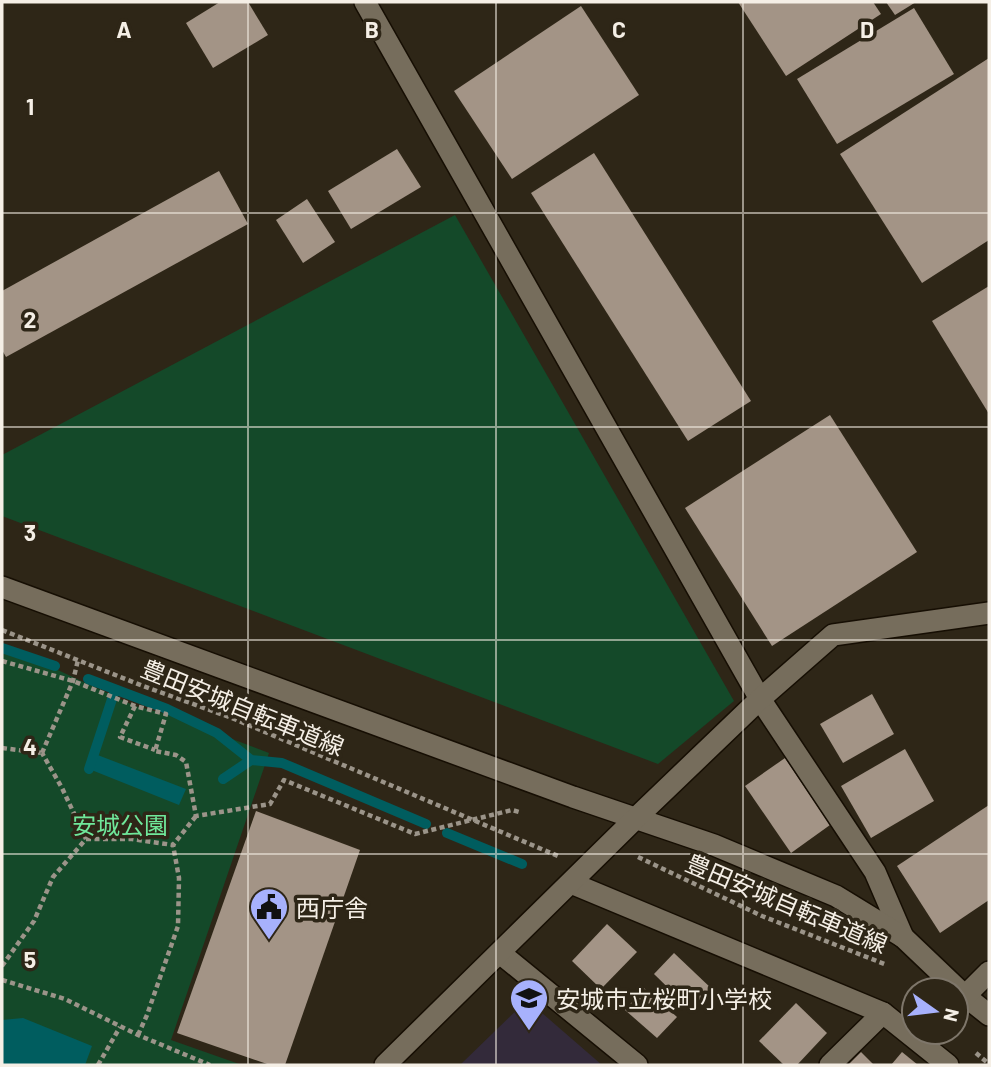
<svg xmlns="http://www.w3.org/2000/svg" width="991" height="1067" font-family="Barlow,'Noto Sans JP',sans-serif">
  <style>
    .education { fill: #332a3a }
    .green { fill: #144929 }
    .water { fill: #005d5f }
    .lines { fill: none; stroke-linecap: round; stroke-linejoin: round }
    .stream { stroke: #005d5f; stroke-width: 10 }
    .building { fill: #a39486 }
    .minor-casing { stroke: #160e03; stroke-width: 24 }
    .path { stroke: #9b9489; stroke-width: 4.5; stroke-dasharray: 5 3.5; stroke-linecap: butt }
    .minor { stroke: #766d5c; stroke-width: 21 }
    .grid { fill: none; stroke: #f5efe6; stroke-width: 2; stroke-opacity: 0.55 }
    .labels { text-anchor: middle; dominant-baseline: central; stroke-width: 7; stroke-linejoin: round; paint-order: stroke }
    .street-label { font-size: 24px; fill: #f5efe6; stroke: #2e2617 }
    .park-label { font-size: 24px; fill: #6fe79a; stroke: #2e2617 }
    .poi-label { font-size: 24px; fill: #f5efe6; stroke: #2e2617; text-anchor: start }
    .grid-label { font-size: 23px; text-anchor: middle; font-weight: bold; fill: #f5efe6; stroke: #2e2617; stroke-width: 7; stroke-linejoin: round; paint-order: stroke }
  </style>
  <rect width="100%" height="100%" fill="#2e2617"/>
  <polygon class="education" points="527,1000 602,1065 460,1065"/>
  <g class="green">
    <polygon points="455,215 734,701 658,764 2,516 2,455"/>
    <polygon points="2,644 135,706 166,714 269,753 171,1040 242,1065 2,1065"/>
  </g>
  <g class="water">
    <polygon points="95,754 186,789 179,805 89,769"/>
    <polygon points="23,1018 92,1046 85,1065 2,1065 2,1020"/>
  </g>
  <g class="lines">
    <g class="stream">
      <polyline points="2,648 55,666"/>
      <polyline points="88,679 167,709 217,733 251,760 282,763 426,824"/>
      <polyline points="89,769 115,690"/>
      <polyline points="223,779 251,760"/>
      <polyline points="447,833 522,864"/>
    </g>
  </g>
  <g class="building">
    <polygon points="220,2 248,2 268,35 213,68 186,23"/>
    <polygon points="738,2 873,2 881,14 786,76"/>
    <polygon points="886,2 916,2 895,15"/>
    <polygon points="581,6 639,95 512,179 454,91"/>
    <polygon points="914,8 954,74 837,144 797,79"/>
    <polygon points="989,58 989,240 922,283 840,154"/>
    <polygon points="397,149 421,187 351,229 328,191"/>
    <polygon points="594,153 751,401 688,441 531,193"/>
    <polygon points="219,171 248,224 6,357 2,350 2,291"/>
    <polygon points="307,199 335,242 303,263 276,220"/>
    <polygon points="989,286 989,414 932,321"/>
    <polygon points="830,415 917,552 772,646 685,508"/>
    <polygon points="872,694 894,734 843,763 820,724"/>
    <polygon points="905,749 934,801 871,838 841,786"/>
    <polygon points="785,758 830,825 791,853 745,786"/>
    <polygon points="989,805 989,900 940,933 897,866"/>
    <polygon points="256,811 360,850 285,1065 270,1065 177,1033"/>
    <polygon points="607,924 637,952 601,989 572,961"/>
    <polygon points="674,953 713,990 693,1012 654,974"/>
    <polygon points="644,988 677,1017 657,1038 625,1010"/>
    <polygon points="796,1003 827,1033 797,1065 784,1065 759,1041"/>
    <polygon points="861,1052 874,1065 848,1065"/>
    <polygon points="902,1052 918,1065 891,1065"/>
  </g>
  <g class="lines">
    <defs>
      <g id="minor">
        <polyline points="365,2 760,699 875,872 903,937"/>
        <polyline points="2,587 573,797 714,845 836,896 903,937 965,996 989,1015"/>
        <polyline points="571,883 883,1013 948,1065"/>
        <polyline points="500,953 637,1065"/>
        <polyline points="965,996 989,972"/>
        <polyline points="385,1065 637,817 760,699 833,635 989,613"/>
        <polyline points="830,1065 883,1013"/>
      </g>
    </defs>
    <use href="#minor" class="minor-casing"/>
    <g class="path">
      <polyline points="2,630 143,686 232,718 558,856"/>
      <polyline points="2,661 73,681 135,706 166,714 155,751 176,755 186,762 196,816 270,804 284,780 415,834 512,810 519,812"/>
      <polyline points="135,706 120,737 155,750"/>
      <polyline points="2,748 42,753"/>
      <polyline points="42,753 73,681 78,660"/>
      <polyline points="86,839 132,839 173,845 196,816"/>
      <polyline points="638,857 762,916 887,965"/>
      <polyline points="2,966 34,921 53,877 86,839 62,788 42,753"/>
      <polyline points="2,980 65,999 138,1035 210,1065"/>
      <polyline points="138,1035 147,1015 178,926 179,878 173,845"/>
      <polyline points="976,1053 989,1064"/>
      <polyline points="98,1065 120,1027"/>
    </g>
    <use href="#minor" class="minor"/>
  </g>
  <path class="grid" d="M248 2V1065M496 2V1065M743 2V1065M2 213H989M2 427H989M2 640H989M2 854H989"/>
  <defs>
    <symbol id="civic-pin" viewBox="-11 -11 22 30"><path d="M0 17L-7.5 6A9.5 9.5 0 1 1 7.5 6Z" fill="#a7b1fc" stroke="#2e2617"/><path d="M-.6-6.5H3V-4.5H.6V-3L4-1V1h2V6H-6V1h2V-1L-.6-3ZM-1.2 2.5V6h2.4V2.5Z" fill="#111"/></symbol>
    <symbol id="school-pin" viewBox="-11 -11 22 30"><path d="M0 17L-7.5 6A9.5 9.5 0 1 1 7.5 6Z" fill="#a7b1fc" stroke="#2e2617"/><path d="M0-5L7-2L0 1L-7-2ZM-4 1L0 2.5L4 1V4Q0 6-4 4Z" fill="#111"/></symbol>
  </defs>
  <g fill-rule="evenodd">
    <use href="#civic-pin" x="247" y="885" width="44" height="60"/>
    <use href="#school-pin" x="507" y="976" width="44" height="60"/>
  </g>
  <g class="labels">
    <g class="street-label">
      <text transform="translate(243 707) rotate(22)">豊田安城自転車道線</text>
      <text transform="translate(787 903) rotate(23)">豊田安城自転車道線</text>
    </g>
    <g class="park-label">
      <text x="120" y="824">安城公園</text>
    </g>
    <g class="poi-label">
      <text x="296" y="907">西庁舎</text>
      <text x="556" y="998">安城市立桜町小学校</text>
    </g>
  </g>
  <g class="grid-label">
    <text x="124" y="38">A</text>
    <text x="372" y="38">B</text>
    <text x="619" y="38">C</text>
    <text x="867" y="38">D</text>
    <text x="30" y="115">1</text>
    <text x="30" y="328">2</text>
    <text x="30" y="541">3</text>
    <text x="30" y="755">4</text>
    <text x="30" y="968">5</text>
  </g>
  <rect width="991" height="1067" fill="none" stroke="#f5efe6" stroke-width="7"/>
  <g transform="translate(935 1011) rotate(104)"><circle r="33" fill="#2e2617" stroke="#7e766a" stroke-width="2"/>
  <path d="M0-5L12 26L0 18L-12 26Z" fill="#a7b1fc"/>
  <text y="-10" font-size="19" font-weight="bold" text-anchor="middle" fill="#f5efe6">N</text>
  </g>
</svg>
